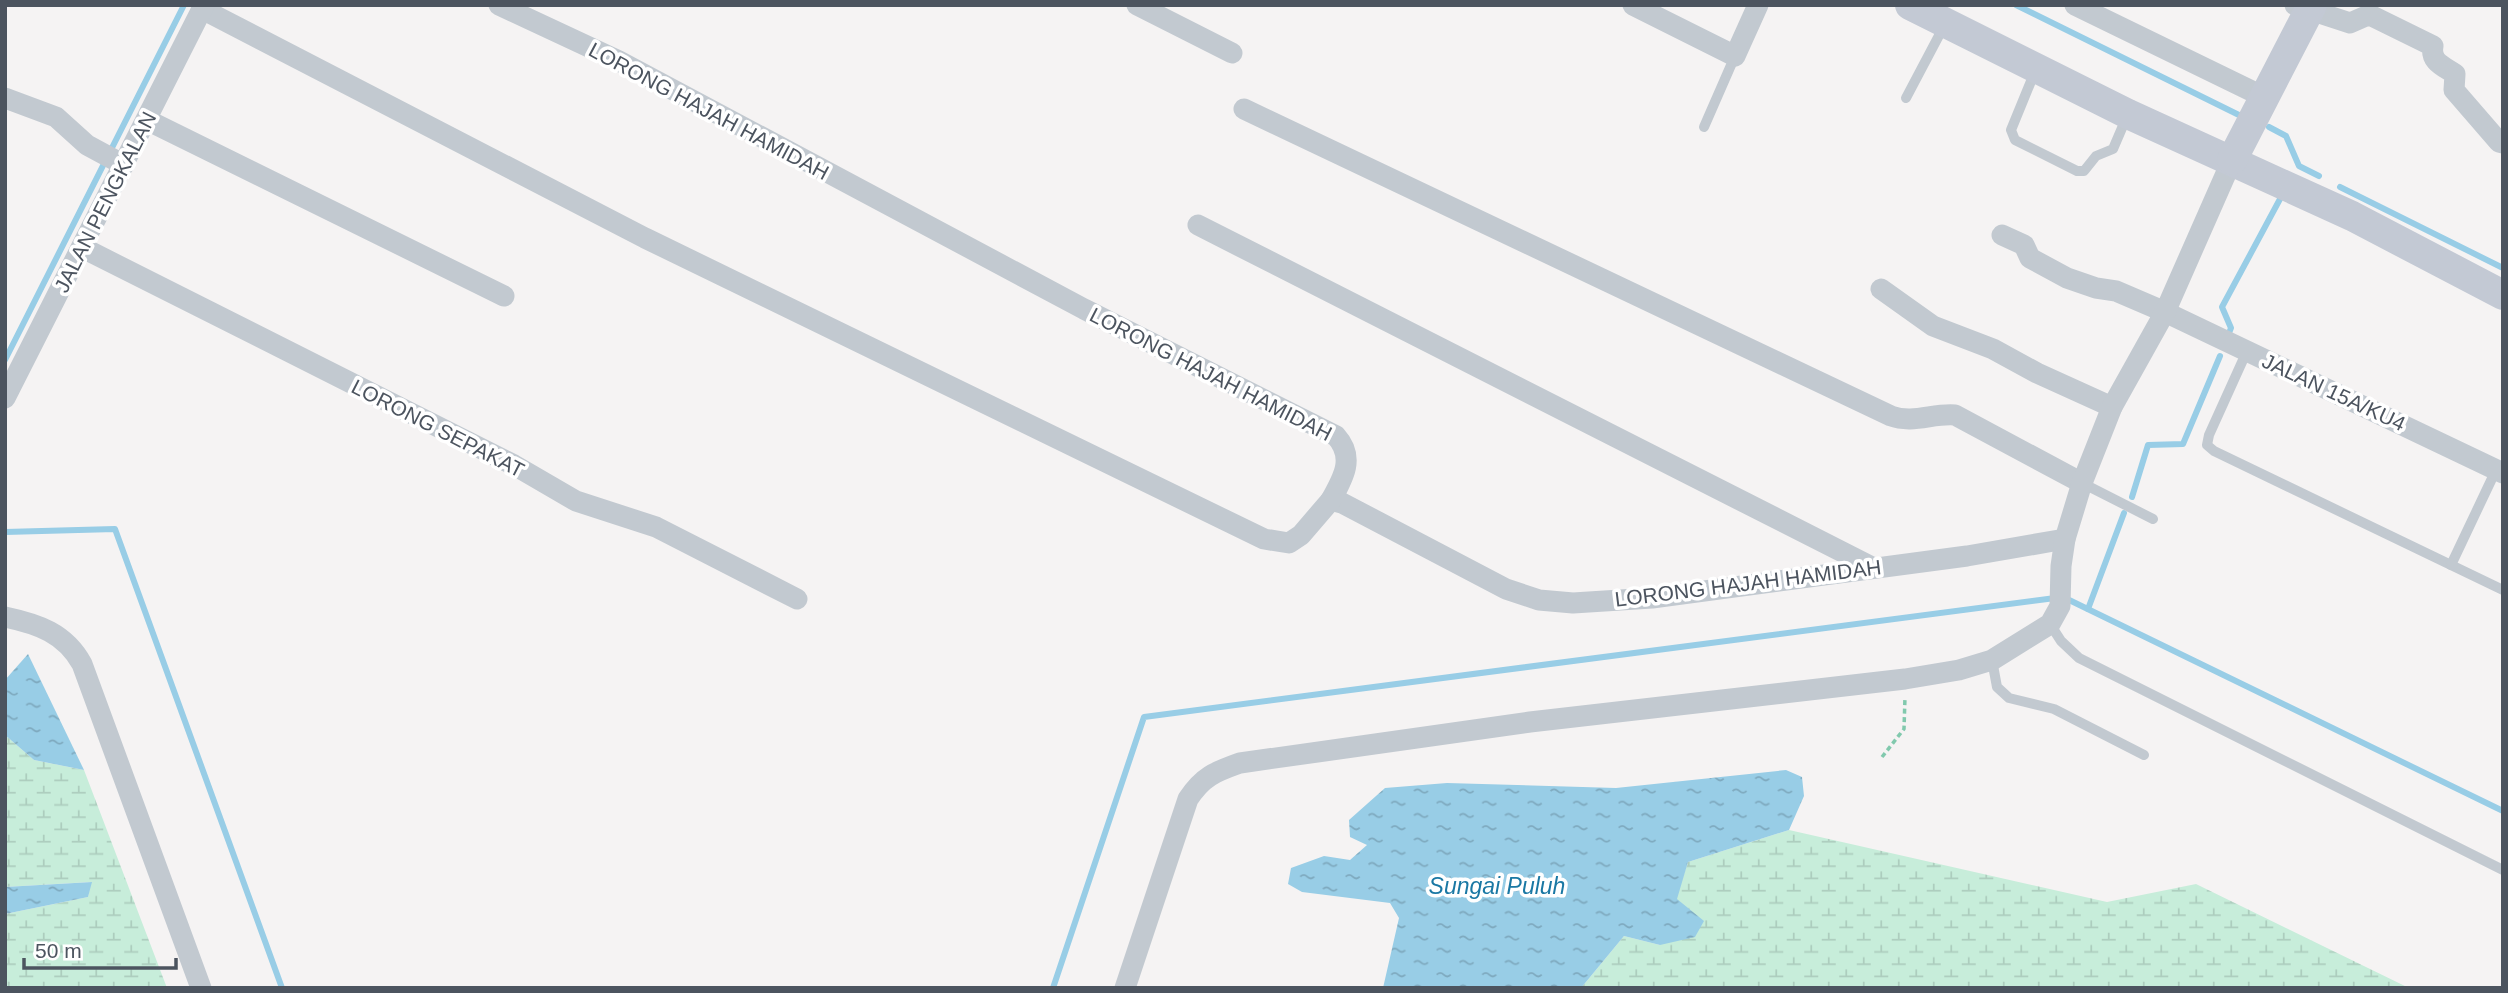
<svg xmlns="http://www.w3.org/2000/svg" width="2508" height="993" font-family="Helvetica,sans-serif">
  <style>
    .wetland { fill: url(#wetland-marsh) }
    .water { fill: url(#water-ripples) }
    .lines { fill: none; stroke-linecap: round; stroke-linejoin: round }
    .stream { stroke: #98cde6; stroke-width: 6 }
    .path { stroke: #81c9ad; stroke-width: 3.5; stroke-dasharray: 5 3.5; stroke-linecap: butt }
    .lane { stroke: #c2c9d0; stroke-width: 10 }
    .street { stroke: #c2c9d0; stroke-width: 21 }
    .secondary { stroke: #c3c9d4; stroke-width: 30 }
    .labels { text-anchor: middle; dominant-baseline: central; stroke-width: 7; stroke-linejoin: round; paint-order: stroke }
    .street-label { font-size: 21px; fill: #4c545f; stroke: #fff }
    .water-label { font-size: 23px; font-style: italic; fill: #1a78a4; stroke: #fff }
  </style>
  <defs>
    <pattern id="wetland-marsh" width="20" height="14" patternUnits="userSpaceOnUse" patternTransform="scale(1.75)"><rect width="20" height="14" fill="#c7edda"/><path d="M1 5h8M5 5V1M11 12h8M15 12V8" fill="none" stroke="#adcdbe"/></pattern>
    <pattern id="water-ripples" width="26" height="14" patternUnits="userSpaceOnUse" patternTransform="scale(1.75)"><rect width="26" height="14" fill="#98cde6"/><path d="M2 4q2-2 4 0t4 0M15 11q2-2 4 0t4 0" fill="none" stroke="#7ea9be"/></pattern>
  </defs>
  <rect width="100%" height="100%" fill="#f5f3f3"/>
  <g class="wetland">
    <polygon points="5,735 34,760 84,770 167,988 5,988 5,914 88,897 91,882 5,887"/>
    <polygon points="1789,830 2107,902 2196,884 2409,988 1581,988 1624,936 1660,945 1688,862"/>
  </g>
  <g class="water">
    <polygon points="28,654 84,770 34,760 5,735 5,680"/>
    <polygon points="1786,770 1802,777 1804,796 1789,830 1688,862 1677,899 1704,921 1695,937 1660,945 1624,936 1581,988 1383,988 1399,918 1390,903 1302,892 1288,884 1291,868 1324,856 1350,860 1367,845 1350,837 1349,820 1385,788 1447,783 1616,788"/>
    <polygon points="92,882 88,897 5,914 5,887"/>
  </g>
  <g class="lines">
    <g class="stream">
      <polyline points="2016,5 2243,117"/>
      <polyline points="2269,127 2286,136 2299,166 2319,176"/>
      <polyline points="2340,187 2503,268"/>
      <polyline points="2229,333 2231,328 2222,307 2280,199"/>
      <polyline points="5,360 184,5"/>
      <polyline points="2132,497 2148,445 2183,444 2220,356"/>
      <polyline points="5,532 115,529 282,988"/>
      <polyline points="2088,609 2124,513"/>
      <polyline points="1053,988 1144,717 2063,597 2503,811"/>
    </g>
    <polyline class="path" points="1882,757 1904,729 1905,697"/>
    <g class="lane">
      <polyline points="2036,69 2011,130 2015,140 2077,171 2084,171 2096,156 2113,149 2128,114"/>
      <polyline points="1906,98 1944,26"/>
      <polyline points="1704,127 1735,56"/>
      <polyline points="2247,351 2209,435 2207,445 2214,451 2503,590"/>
      <polyline points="2082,483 2153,519"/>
      <polyline points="2451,565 2496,470"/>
      <polyline points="2050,624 2061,641 2079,658 2503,870"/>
      <polyline points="1992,660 1997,687 2009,698 2054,709 2144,755"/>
    </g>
    <g class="street">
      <path d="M499 5 619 61 1084 309 1336 436C1355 457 1344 477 1331 500L1342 503 1506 589 1539 600 1573 603 1652 598 1967 556 2065 539"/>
      <polyline points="1137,5 1232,53"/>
      <polyline points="1633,5 1735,56 1758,5"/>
      <polyline points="2075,5 2266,98"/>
      <path d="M2295 5 2350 23 2366 16H2372L2433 46C2430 62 2443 66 2455 74L2454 90 2499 142 2503 143"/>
      <polyline points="202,9 645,238 1264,539 1289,543 1301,535 1331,500"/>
      <polyline points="5,98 56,117 87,145 124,165"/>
      <path d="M1244 109 1891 416C1913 424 1933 413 1955 415L2082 483"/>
      <polyline points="147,120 504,296"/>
      <polyline points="1198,225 1872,567"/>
      <polyline points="2002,235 2024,245 2030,258 2067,278 2096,288 2116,291 2165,312 2503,473"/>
      <polyline points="83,248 514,465 576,501 656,527 797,599"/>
      <polyline points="1881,289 1933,326 1993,349 2037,373 2112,407"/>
      <polyline points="5,398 204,5"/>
      <path d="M5 617C38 624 65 633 82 664L201 988"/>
      <path d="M1125 988 1188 799C1203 776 1215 772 1240 763L1530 722 1905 679 1959 670 1992 660 2050 624 2060 606 2061 566 2065 539 2082 483 2112 407 2165 312 2232 160"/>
    </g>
    <g class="secondary">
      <polyline points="1910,5 2128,114 2352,216 2503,295"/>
      <polyline points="2232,160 2312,5"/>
    </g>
  </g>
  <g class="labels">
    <g class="street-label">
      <text transform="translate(709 111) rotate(28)">LORONG HAJAH HAMIDAH</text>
      <text transform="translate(105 202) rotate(-63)">JALAN PENGKALAN</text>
      <text transform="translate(1211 374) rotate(27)">LORONG HAJAH HAMIDAH</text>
      <text transform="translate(2334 392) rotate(25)">JALAN 15A/KU4</text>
      <text transform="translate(438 428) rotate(27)">LORONG SEPAKAT</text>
      <text transform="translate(1748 583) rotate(-7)">LORONG HAJAH HAMIDAH</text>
    </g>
    <g class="water-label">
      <text x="1497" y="886">Sungai Puluh</text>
    </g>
  </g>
  <rect width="2508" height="993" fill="none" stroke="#4c545f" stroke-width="14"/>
  <path d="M24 958v10h152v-10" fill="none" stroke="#4c545f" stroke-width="3.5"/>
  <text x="35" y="958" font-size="21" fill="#4c545f" stroke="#ffffff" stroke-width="5" paint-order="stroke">50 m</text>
</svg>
